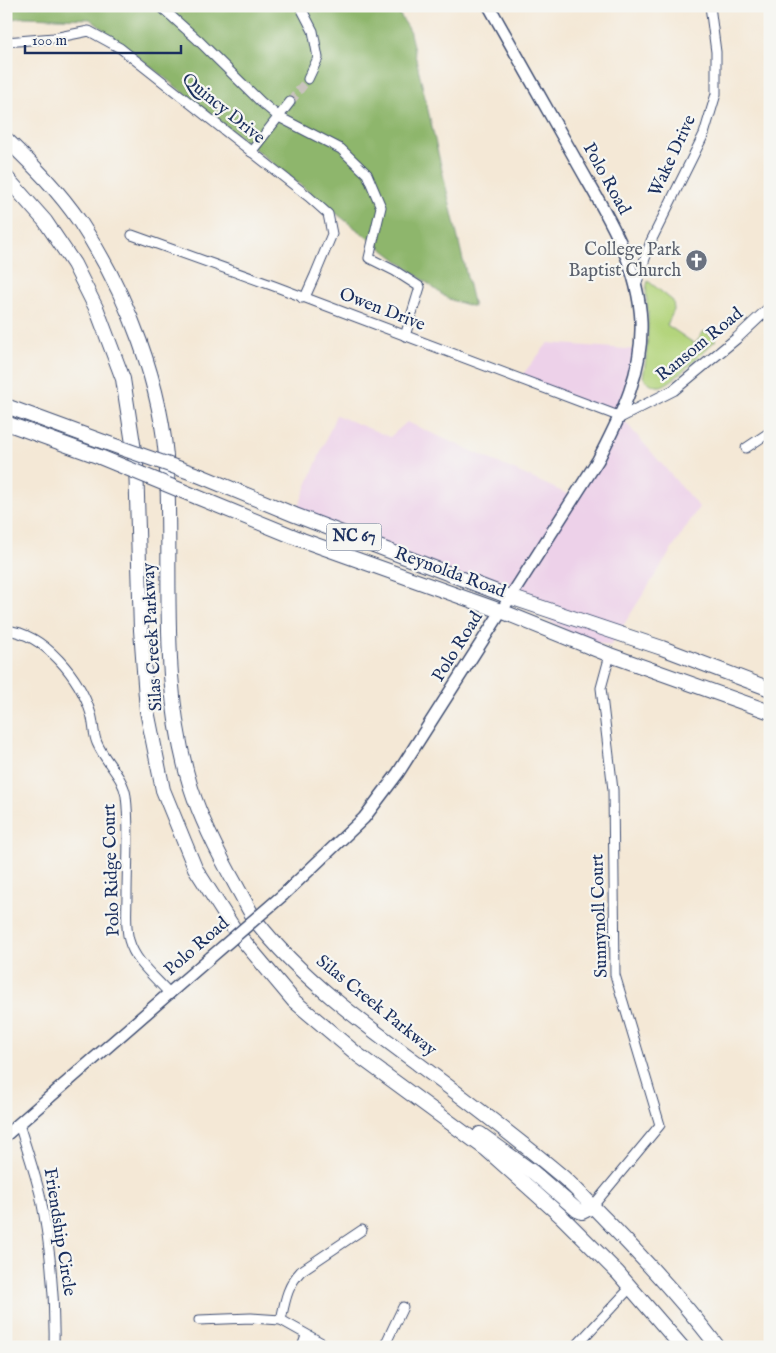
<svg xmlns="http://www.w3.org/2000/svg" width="776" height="1353" font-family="'IM FELL English',serif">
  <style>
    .built { fill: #edd1e9 }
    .green { fill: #b3d47c; stroke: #67826d }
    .forest { fill: #8eb66c; stroke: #547265 }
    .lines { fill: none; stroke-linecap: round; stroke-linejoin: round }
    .minor-tunnel { stroke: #c9c3be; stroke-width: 9; stroke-dasharray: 9 4.5; stroke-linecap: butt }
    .minor-casing { stroke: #3c4b70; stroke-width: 11 }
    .tertiary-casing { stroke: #3c4b70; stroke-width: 12 }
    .secondary-casing { stroke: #3c4b70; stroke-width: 14 }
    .primary-casing { stroke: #3c4b70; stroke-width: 16 }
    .minor { stroke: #fff; stroke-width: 9 }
    .tertiary { stroke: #fff; stroke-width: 10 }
    .secondary { stroke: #fff; stroke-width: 11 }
    .primary { stroke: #fff; stroke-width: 14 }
    .secondary-bridge-casing { stroke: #3c4b70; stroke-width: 14; stroke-linecap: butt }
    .primary-bridge-casing { stroke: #3c4b70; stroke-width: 16; stroke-linecap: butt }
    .secondary-bridge { stroke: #fff; stroke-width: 11 }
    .primary-bridge { stroke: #fff; stroke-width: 14 }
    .labels { text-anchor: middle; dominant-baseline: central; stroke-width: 4.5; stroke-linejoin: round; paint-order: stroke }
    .shield { fill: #f6f6f2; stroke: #5d6b8a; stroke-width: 1 }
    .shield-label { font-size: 16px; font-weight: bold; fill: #1b2f5e }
    .street-label { font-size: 18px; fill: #1b2f5e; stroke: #f6f6f2 }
    .worship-label { font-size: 18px; fill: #5b616d; stroke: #f6f6f2; text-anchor: end }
  </style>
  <rect width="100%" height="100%" fill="#f6f6f2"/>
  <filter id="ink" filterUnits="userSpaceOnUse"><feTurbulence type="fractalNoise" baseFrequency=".02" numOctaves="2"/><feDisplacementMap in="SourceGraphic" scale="10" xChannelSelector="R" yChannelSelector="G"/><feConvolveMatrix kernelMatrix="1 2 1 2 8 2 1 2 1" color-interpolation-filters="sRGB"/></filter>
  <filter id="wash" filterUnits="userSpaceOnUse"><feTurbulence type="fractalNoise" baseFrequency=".0096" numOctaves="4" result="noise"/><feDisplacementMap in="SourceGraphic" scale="20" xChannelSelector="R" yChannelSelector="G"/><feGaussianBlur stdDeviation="1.12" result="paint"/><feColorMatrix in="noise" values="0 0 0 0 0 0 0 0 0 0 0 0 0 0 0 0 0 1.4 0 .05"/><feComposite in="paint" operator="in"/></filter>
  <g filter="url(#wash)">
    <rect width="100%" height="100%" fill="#f4e8d6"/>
    <polygon class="built" points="548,343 639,350 621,417 699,507 610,646 577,637 510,597 295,515 336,415 390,437 407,422 574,497 620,417 519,379"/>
    <path class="green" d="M648 281 673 301 674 310 667 325 695 344 704 331 716 340C704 350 674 383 661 386 653 387 648 382 643 377 647 357 648 337 648 317 648 306 644 292 648 281Z"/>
    <polygon class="forest" points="6,6 394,6 409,29 474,307 448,299 351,225 90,19 24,17 6,20"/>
  </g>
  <g filter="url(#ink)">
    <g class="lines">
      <polyline class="minor-tunnel" points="290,102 308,79"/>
      <defs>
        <g id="minor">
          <polyline points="160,6 198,40 261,102 279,117 341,149 367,174 381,207 369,258 395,271 420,287 405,336"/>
          <polyline points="300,6 313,31 318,58 308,79"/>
          <polyline points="6,42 54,38 89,31 120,48 309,197 328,214 332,234 315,275 306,295 302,298"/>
          <polyline points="251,152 290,102"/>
          <polyline points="132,235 274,286 621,417"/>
          <polyline points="636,285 651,241 704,134 716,94 716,52 710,6"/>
          <polyline points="746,448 770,432"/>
          <path d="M6 630C45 634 80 678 91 714 94 723 93 734 97 743 105 762 123 776 126 796 130 829 127 862 127 895 127 909 125 926 129 940 135 962 155 977 170 994"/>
          <path d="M19 1124C26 1147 34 1170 40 1194 50 1243 55 1296 54 1347"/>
          <polyline points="592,1207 660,1125 615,975 613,790 601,688 610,655"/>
          <polyline points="199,1320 251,1318 281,1320 329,1347"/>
          <path d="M281 1320C285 1301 287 1286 301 1271L362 1230"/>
          <polyline points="302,1347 306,1336"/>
          <polyline points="384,1347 403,1307"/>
          <polyline points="575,1347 631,1287"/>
        </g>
        <polyline id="tertiary" points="621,417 674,390 737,338 770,307"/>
        <g id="secondary">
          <path d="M283 895 364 818 398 773 598 460C621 415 643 374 641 321 638 259 602 208 573 155 545 105 517 56 489 6"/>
          <polyline points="6,1135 211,957"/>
        </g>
        <g id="primary">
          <path d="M6 139C33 165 59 191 80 222 127 293 163 386 167 471 172 577 159 685 191 788 202 823 220 857 238 889 244 899 249 911 256 921 300 977 360 1021 417 1063 466 1100 516 1137 563 1177 578 1190 591 1205 605 1219 645 1260 683 1301 718 1347"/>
          <polyline points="6,177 45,221 74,264 97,310 123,379 136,463 141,630 147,711 163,790 195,868 236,932 294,1001 358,1055 486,1149 562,1217 618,1273 682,1347"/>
          <polyline points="6,406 104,442"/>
          <polyline points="6,423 100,457"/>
          <polyline points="198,475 295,515 510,597 662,648 770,689"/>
          <polyline points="197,497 302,540 501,611 610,655 770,712"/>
          <polyline points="480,1134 534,1173 577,1210 582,1212 592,1207"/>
        </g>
      </defs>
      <use href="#minor" class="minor-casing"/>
      <use href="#tertiary" class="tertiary-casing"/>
      <use href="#secondary" class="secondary-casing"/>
      <use href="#primary" class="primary-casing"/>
      <use href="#minor" class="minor"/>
      <use href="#tertiary" class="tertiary"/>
      <use href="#secondary" class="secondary"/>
      <use href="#primary" class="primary"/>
      <defs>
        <polyline id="secondary-bridge" points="211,957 283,895"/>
        <g id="primary-bridge">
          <polyline points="104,442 198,475"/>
          <polyline points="100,457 197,497"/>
        </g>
      </defs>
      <use href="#secondary-bridge" class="secondary-bridge-casing"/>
      <use href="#primary-bridge" class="primary-bridge-casing"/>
      <use href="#secondary-bridge" class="secondary-bridge"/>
      <use href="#primary-bridge" class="primary-bridge"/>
    </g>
  </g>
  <defs>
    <symbol id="church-disc" viewBox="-11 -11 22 22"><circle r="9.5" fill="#6b7280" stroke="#f6f6f2"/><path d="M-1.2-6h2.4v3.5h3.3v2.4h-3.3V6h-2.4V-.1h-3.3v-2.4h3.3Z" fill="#fff"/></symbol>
  </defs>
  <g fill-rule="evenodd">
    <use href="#church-disc" x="684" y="248" width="25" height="25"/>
  </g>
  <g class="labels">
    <rect class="shield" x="326.5" y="523.5" width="55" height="27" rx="4"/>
    <g class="shield-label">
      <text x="354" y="537">NC 67</text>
    </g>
    <g class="street-label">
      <text transform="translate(223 109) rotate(39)">Quincy Drive</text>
      <text transform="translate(673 156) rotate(-65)">Wake Drive</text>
      <text transform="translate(606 179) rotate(61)">Polo Road</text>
      <text transform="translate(382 310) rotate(21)">Owen Drive</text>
      <text transform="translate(700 345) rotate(-39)">Ransom Road</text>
      <text transform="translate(450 573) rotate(20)">Reynolda Road</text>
      <text transform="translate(153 637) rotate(-93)">Silas Creek Parkway</text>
      <text transform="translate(458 647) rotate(-58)">Polo Road</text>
      <text transform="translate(112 870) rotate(-92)">Polo Ridge Court</text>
      <text transform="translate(600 916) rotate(-92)">Sunnynoll Court</text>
      <text transform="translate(197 947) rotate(-41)">Polo Road</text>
      <text transform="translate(376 1006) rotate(39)">Silas Creek Parkway</text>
      <text transform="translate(59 1232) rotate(81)">Friendship Circle</text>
    </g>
    <g class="worship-label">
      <text x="681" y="250">College Park<tspan x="681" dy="21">Baptist Church</tspan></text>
    </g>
  </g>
  <rect width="776" height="1353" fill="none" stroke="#f6f6f2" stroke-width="25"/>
  <path d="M25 45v8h156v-8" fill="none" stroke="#1b2f5e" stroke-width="2.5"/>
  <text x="32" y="45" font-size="15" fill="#1b2f5e" stroke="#f6f6f2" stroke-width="4" paint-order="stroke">100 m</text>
</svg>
